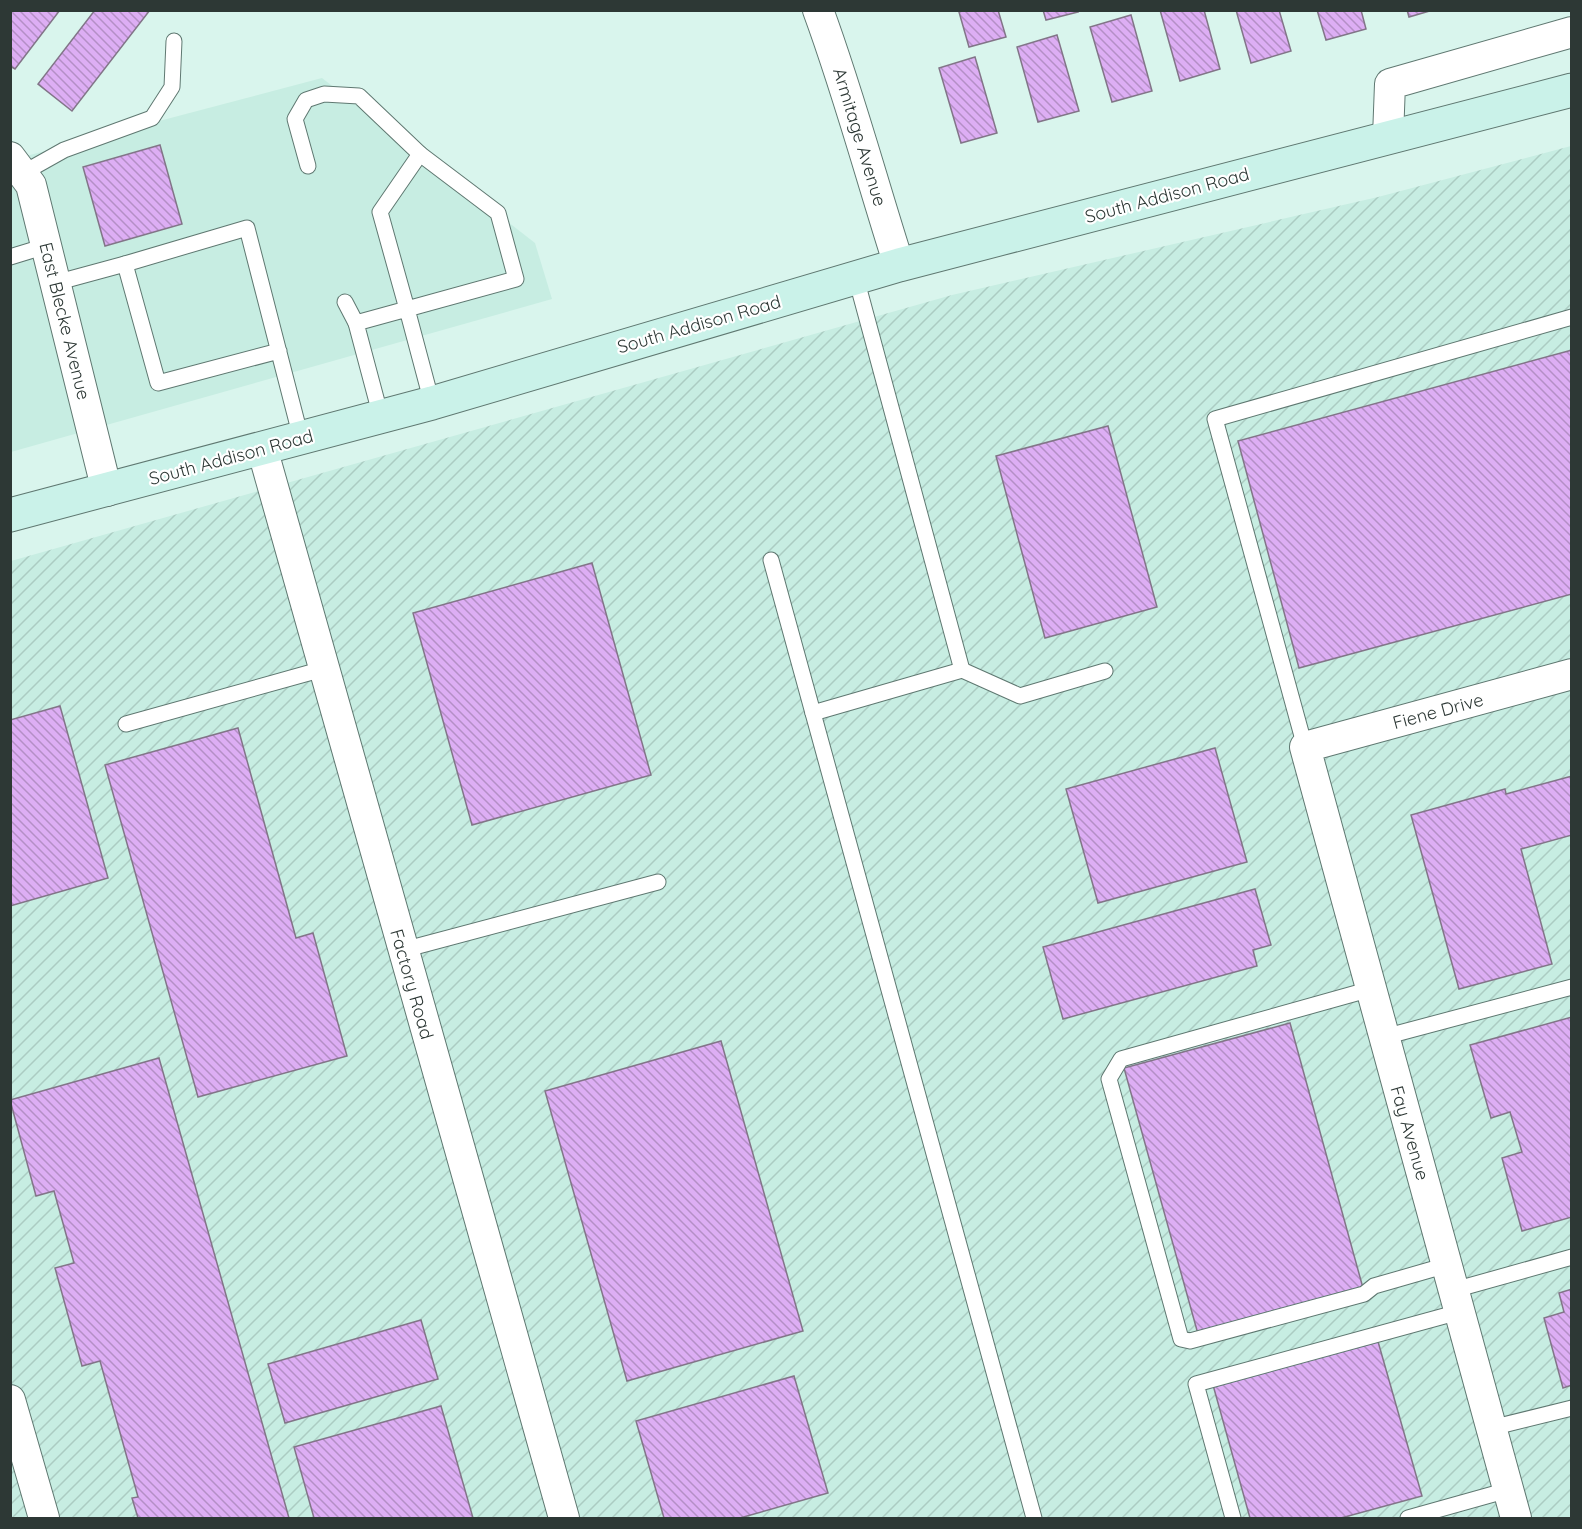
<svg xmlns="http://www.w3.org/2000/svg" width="1582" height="1529" font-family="Quicksand,sans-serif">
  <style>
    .built { fill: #c7ede2 }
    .industrial { fill: url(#industrial-furrows) }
    .building { fill: url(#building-back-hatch); stroke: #827588; stroke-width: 1.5 }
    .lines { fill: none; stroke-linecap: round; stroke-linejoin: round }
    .lane-casing { stroke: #5f7871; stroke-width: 17 }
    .street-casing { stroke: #5f7871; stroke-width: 32 }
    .secondary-casing { stroke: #5f7871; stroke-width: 35 }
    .lane { stroke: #fff; stroke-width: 15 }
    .street { stroke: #fff; stroke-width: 30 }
    .secondary { stroke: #caf2e9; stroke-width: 33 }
    .labels { text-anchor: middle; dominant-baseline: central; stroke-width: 4.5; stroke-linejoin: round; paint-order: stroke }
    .street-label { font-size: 18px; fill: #2d3835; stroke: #fff }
  </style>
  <defs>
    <pattern id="industrial-furrows" width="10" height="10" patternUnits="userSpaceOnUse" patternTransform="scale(1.5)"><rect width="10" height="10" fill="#c7ede2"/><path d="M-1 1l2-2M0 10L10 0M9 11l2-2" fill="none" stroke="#abccc2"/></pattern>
    <pattern id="building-back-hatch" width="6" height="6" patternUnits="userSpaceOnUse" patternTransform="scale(1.5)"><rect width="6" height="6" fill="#ddaef4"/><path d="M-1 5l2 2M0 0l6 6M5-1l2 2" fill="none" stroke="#b48fc6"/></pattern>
  </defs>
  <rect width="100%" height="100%" fill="#d9f5ed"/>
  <polygon class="built" points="322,78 535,243 552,299 11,452 11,160"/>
  <polygon class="industrial" points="1571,146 1571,1518 11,1518 11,561 952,295 1378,197"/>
  <g class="building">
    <polygon points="10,10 60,10 15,69 10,66"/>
    <polygon points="95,10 150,10 72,111 38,84"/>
    <polygon points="965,10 998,10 1006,37 969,47 959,12"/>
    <polygon points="1043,10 1077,10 1078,12 1046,20"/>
    <polygon points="1160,10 1204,10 1220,69 1180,81"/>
    <polygon points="1236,10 1279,10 1291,51 1251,63"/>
    <polygon points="1317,10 1361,10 1366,29 1326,40"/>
    <polygon points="1407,10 1433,10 1409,17"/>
    <polygon points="1131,15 1152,91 1112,102 1090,27"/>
    <polygon points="1057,35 1079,111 1038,122 1017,47"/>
    <polygon points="975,57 997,133 961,143 939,68"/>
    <polygon points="160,145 182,224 105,246 83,167"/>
    <polygon points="1572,350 1572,594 1299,668 1238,441"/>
    <polygon points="1108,426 1157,607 1045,638 996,456"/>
    <polygon points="592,563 651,775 472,825 413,613"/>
    <polygon points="60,706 108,878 10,906 10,720"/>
    <polygon points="238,728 296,938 313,933 347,1056 198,1097 105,765"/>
    <polygon points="1215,748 1247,862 1098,903 1066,789"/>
    <polygon points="1572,776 1572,835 1521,849 1552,964 1459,989 1411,815 1505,789 1506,794"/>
    <polygon points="1255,889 1271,945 1253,950 1257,966 1063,1019 1043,947"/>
    <polygon points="1572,1017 1572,1217 1522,1231 1502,1158 1522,1152 1510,1112 1491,1118 1470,1045"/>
    <polygon points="1290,1023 1363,1288 1198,1334 1124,1068"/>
    <polygon points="721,1041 803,1331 627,1381 545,1091"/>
    <polygon points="159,1058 289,1518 138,1518 132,1498 138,1497 100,1361 82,1366 55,1268 74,1263 54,1191 36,1196 10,1100"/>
    <polygon points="1572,1289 1572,1385 1563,1388 1544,1318 1564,1312 1559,1293"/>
    <polygon points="421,1320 438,1379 285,1423 268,1364"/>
    <polygon points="1377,1338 1422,1496 1341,1518 1250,1518 1213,1385"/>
    <polygon points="794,1376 828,1493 740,1518 664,1518 636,1421"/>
    <polygon points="441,1406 473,1518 314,1518 294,1447"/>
  </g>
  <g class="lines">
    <defs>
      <g id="lane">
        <polyline points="308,166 295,119 306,100 324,94 359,96 420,154"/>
        <polyline points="23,173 64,150 152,118 172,87 174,41"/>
        <polyline points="10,257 46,246"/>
        <polyline points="856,278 962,670"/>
        <polyline points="55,283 125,264"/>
        <polyline points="345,302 356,323"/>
        <polyline points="279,351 158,383 125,264 247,228 301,438"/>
        <polyline points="381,417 356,323 407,309 380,212 420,154 498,213 516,279 407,309 432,403"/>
        <polyline points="771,560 813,713 962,670 1020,696 1105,671"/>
        <polyline points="813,713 1034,1518"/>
        <polyline points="126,724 323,669"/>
        <polyline points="1305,747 1215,419 1572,317"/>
        <polyline points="403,950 658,882"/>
        <polyline points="1371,989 1121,1059 1109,1079 1181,1339 1190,1341 1364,1294 1374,1286 1447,1265"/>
        <polyline points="1384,1037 1572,987"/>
        <polyline points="1454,1290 1572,1257"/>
        <polyline points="1491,1428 1572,1408"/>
        <polyline points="1233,1518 1196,1384 1459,1312"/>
        <polyline points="1408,1518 1508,1490"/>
      </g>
      <g id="street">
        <path d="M818 10C849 94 872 181 899 265"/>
        <polyline points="1388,137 1390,84 1572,32"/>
        <polyline points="10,157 31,185 107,491"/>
        <polyline points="262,448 564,1518"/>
        <polyline points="10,1400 44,1518"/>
        <polyline points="1516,1518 1305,747 1572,674"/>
      </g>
      <polyline id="secondary" points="10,515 432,403 899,265 1572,90"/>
    </defs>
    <use href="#lane" class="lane-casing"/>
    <use href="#street" class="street-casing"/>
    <use href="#secondary" class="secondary-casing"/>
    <use href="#lane" class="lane"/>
    <use href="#street" class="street"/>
    <use href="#secondary" class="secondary"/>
  </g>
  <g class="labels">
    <g class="street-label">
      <text transform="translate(860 137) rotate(73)">Armitage Avenue</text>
      <text transform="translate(1167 195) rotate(-15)">South Addison Road</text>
      <text transform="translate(65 321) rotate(76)">East Blecke Avenue</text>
      <text transform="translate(699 324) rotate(-16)">South Addison Road</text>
      <text transform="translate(231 457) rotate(-15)">South Addison Road</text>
      <text transform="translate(1438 711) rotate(-15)">Fiene Drive</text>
      <text transform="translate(412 984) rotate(74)">Factory Road</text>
      <text transform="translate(1410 1133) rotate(74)">Fay Avenue</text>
    </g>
  </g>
  <rect width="1582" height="1529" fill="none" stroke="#2d3835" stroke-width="24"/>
</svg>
